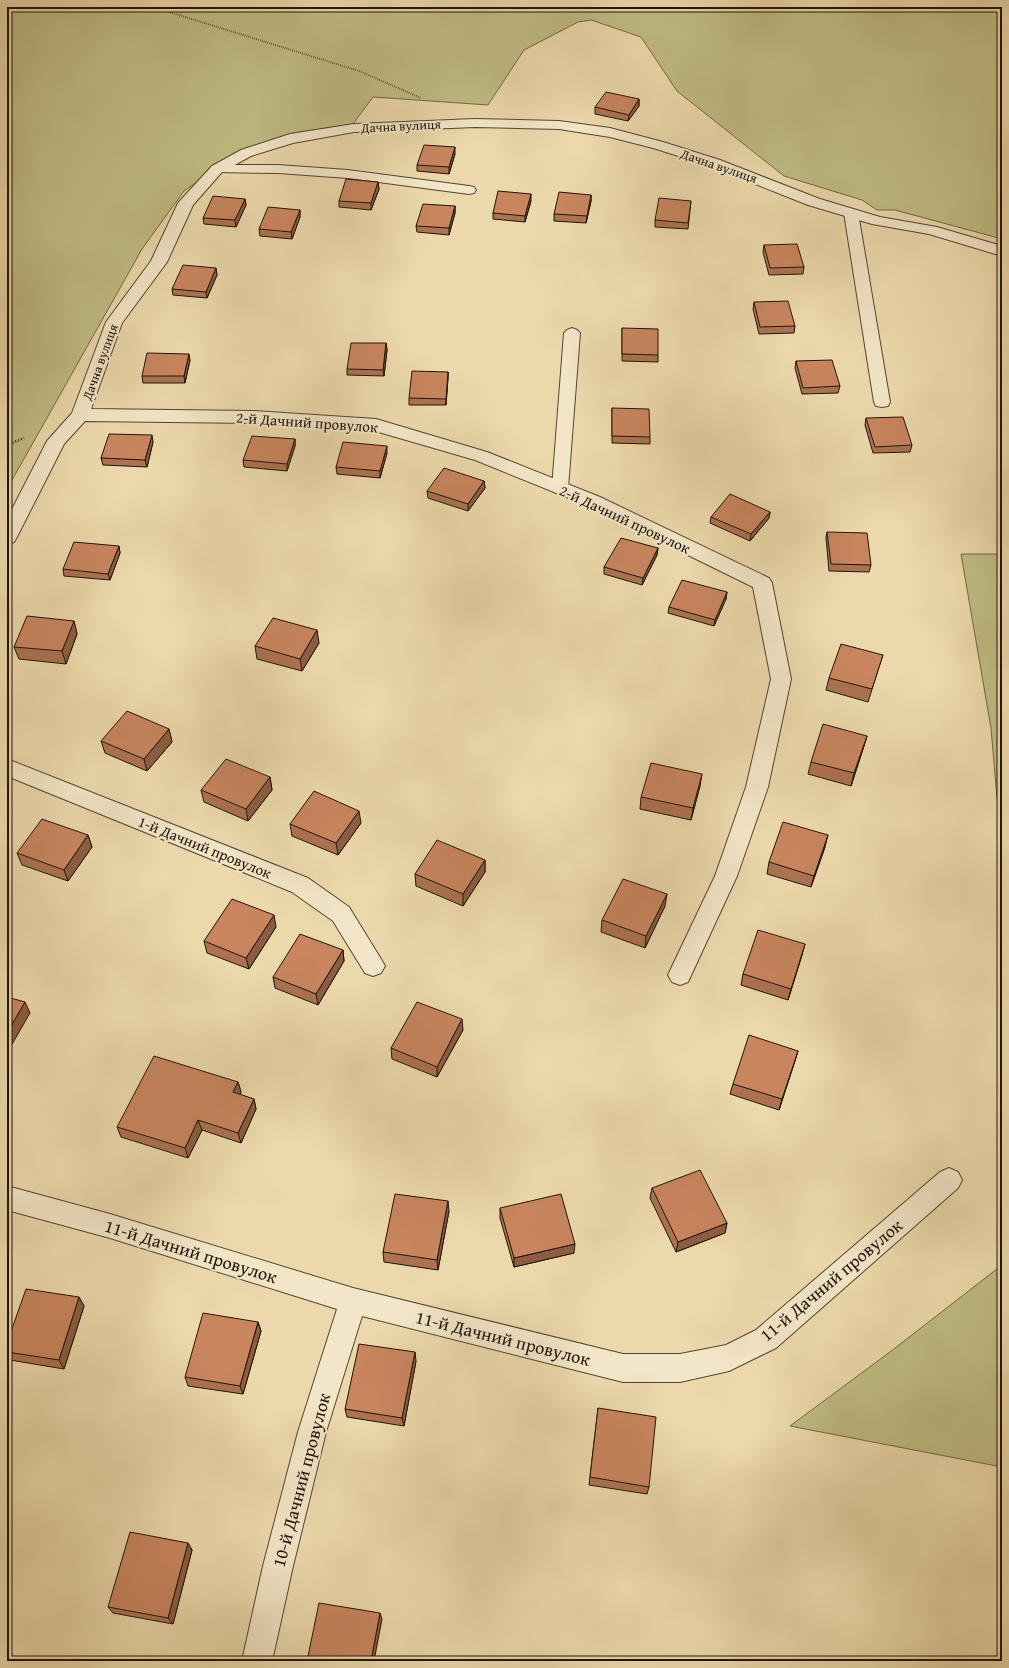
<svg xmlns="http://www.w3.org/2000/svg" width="1009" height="1668" font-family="'Gentium Book Plus',serif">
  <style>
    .green { fill: #c0bc83; stroke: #706847 }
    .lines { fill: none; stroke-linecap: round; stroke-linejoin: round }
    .service-casing { stroke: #534533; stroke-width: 2 }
    .minor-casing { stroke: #534533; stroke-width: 2 }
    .path-far1 { stroke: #20140b; stroke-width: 2; stroke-dasharray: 0.5 1.5; stroke-linecap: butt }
    .path { stroke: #20140b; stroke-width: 2.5; stroke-dasharray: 1 2; stroke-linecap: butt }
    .service { fill: #f3e6c8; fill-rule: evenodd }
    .minor { fill: #f3e6c8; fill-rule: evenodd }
    .wall { fill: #ac7251; stroke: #20140b }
    .shaded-wall { fill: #8c5d42; stroke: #20140b }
    .building { fill: #c8855e; stroke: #20140b }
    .labels { text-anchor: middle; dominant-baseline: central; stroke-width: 4; stroke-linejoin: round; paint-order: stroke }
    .far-street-label { font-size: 13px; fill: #20140b; stroke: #f3e6c8 }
    .street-label { font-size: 15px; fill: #20140b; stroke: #f3e6c8 }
    .near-street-label { font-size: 18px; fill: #20140b; stroke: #f3e6c8 }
  </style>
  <rect width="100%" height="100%" fill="#ecd9ab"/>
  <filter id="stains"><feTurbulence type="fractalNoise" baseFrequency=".005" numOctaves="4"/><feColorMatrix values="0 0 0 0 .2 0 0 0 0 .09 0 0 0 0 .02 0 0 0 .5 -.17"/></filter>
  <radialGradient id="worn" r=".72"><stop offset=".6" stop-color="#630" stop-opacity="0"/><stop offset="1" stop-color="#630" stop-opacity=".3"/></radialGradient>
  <g class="green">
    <polygon points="7,7 1002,7 1002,239 895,210 877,210 862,200 784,176 677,91 641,37 591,20 578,22 524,50 488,105 373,97 353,124 289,134 244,149 184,191 142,249 7,489"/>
    <polygon points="961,554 1002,554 1002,856 991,728"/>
    <polygon points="1002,1265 1002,1467 790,1426 890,1352"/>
  </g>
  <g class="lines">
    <defs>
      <g id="service">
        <polygon points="217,165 278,165 348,170 469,186 474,187 476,190 474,193 469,194 348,178 278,173 212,172 210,169 212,166"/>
        <polygon points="851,209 856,210 858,213 890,402 888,406 882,407 876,406 874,402 844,213 846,210"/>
        <polygon points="572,328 577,330 580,333 568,488 566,492 560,494 554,492 552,488 564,333 567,330"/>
      </g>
      <g id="minor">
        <polygon points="475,119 559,121 610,128 663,142 720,160 820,199 880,217 937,227 1002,246 1002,256 929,234 872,224 808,205 710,166 653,148 610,137 559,129 475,127 354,132 293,143 251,156 222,172 193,205 167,262 122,323 91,409 253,411 376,419 487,452 600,497 769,578 772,583 791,679 768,787 737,876 688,982 680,985 672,982 668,975 715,876 746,787 771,679 753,587 586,505 475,460 375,431 253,423 85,421 64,444 17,537 14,542 7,544 7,519 47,441 72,413 106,322 151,261 178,203 212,166 241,150 290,134 354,124"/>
        <polygon points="7,759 308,878 349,907 381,959 385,966 381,973 373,976 365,973 333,921 292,892 7,776"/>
        <polygon points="949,1168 958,1172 962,1180 958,1188 776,1348 729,1371 680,1382 623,1382 362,1316 326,1432 293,1566 272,1661 242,1661 263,1566 298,1432 337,1309 110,1238 7,1210 7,1186 110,1214 353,1288 623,1354 680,1354 726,1345 756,1330 940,1172"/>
      </g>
    </defs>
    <use href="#service" class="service-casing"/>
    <use href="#minor" class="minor-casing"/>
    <polyline class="path-far1" points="153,7 359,71 421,98"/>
    <polyline class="path" points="7,445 24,438"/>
    <use href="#service" class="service"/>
    <use href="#minor" class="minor"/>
  </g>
  <g class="wall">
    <polygon points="639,99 639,106 628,121 595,114 595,107"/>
    <polygon points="455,154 449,174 417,171 417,165"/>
    <polygon points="378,182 379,189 371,210 339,207 339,201"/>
    <polygon points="591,195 591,201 586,223 554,221 554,214"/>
    <polygon points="245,199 246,205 236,227 204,224 203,218"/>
    <polygon points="531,201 525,222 493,219 493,213"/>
    <polygon points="691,201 688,229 655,227 655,220"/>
    <polygon points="455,206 455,213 449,235 417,232 416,226"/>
    <polygon points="300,210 300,217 292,239 260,236 259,229"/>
    <polygon points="764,245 804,267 803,274 769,275 763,252"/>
    <polygon points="216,268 217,275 207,298 173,295 172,289"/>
    <polygon points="754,302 795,326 794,333 759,334 753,309"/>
    <polygon points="622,328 658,355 658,362 622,361"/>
    <polygon points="386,343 387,350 384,376 347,375 347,369"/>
    <polygon points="190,360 185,383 143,383 142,376"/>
    <polygon points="796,361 840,386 838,393 802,394 795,368"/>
    <polygon points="448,372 448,378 446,405 409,405 409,398"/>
    <polygon points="612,408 650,437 650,444 612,443"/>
    <polygon points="866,418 912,445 910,452 873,453 865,425"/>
    <polygon points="295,439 295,446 287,471 244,467 243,460"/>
    <polygon points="153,442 147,467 103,465 101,458"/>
    <polygon points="387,453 380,478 337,474 336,467"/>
    <polygon points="484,481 485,488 468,511 428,498 427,491"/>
    <polygon points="770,512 769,518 750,541 710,523 711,517"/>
    <polygon points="827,532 871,565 869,572 829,571 826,538"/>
    <polygon points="119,546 120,553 110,580 64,576 63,569"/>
    <polygon points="658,548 657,555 642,585 604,574 604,567"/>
    <polygon points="727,592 726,599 714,626 668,613 669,607"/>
    <polygon points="74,621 77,634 66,664 19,659 14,647"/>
    <polygon points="319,643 302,671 257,659 255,646"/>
    <polygon points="883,655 879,667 868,702 826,690 829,678"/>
    <polygon points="169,729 172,742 147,771 105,753 101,741"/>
    <polygon points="867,736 863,749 851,786 808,774 811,762"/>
    <polygon points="270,777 272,790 248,821 204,802 201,790"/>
    <polygon points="700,786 691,820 640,809 641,797"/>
    <polygon points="361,823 338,855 292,836 290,824"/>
    <polygon points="88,835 92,847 68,881 22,865 17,853"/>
    <polygon points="825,847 811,887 767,874 769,862"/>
    <polygon points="485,860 485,872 463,906 416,886 415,874"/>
    <polygon points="665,906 645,948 601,932 602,920"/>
    <polygon points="276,927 249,969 207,953 204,941"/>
    <polygon points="343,950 344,961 318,1005 275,988 273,977"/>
    <polygon points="802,955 788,1000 741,985 743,974"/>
    <polygon points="463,1030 437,1077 392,1059 391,1048"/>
    <polygon points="798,1051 779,1110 730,1094 733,1084"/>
    <polygon points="238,1082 241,1092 240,1095 254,1099 256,1109 241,1143 202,1130 188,1158 121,1137 117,1127"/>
    <polygon points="652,1188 727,1223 725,1233 676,1252 650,1198"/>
    <polygon points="500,1208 574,1253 514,1267 500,1218"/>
    <polygon points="449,1211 438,1270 384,1262 383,1252"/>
    <polygon points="79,1297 84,1306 64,1369 10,1360 7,1356 7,1343"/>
    <polygon points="258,1322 261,1331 243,1394 188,1386 185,1377"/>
    <polygon points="416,1361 404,1426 347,1417 345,1409"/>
    <polygon points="598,1408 649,1487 647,1494 589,1485"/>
    <polygon points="188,1543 192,1550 173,1624 113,1613 108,1607"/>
  </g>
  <g class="shaded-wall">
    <polygon points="639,99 639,106 628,121 629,115"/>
    <polygon points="455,147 455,154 449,174 449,167"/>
    <polygon points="378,182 379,189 371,210 371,203"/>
    <polygon points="531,194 531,201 525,222 525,216"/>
    <polygon points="591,195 591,201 586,223 587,216"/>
    <polygon points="245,199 246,205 236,227 235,220"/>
    <polygon points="455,206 455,213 449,235 449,228"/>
    <polygon points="300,210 300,217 292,239 291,232"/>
    <polygon points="216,268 217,275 207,298 206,292"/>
    <polygon points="386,343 387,350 384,376 383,370"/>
    <polygon points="189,354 190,360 185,383 184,376"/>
    <polygon points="448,372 448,378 446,405 446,399"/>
    <polygon points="152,435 153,442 147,467 145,460"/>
    <polygon points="295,439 295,446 287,471 287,464"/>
    <polygon points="387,446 387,453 380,478 380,471"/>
    <polygon points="484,481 485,488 468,511 468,504"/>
    <polygon points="770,512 769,518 750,541 751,534"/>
    <polygon points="119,546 120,553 110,580 108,574"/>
    <polygon points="658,548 657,555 642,585 643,578"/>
    <polygon points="727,592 726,599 714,626 715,620"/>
    <polygon points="74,621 77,634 66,664 62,651"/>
    <polygon points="317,630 319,643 302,671 300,659"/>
    <polygon points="169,729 172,742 147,771 144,759"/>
    <polygon points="867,736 863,749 851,786 854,773"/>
    <polygon points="702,774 700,786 691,820 693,808"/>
    <polygon points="270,777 272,790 248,821 246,809"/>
    <polygon points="359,811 361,823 338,855 336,843"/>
    <polygon points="88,835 92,847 68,881 64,870"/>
    <polygon points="828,835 825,847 811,887 814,876"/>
    <polygon points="485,860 485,872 463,906 463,894"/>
    <polygon points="667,894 665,906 645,948 646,936"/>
    <polygon points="274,915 276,927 249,969 246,958"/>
    <polygon points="805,944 802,955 788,1000 791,989"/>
    <polygon points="343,950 344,961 318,1005 316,994"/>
    <polygon points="25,1002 30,1013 7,1053 7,1033"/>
    <polygon points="462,1019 463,1030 437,1077 437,1067"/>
    <polygon points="798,1051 795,1061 779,1110 782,1099"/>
    <polygon points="238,1082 241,1092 236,1103 233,1092"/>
    <polygon points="254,1099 256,1109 241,1143 238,1133"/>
    <polygon points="198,1120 202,1130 188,1158 185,1148"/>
    <polygon points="448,1201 449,1211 438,1270 437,1260"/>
    <polygon points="727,1223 725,1233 676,1252 678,1242"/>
    <polygon points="575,1244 574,1253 514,1267 514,1258"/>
    <polygon points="79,1297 84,1306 64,1369 59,1360"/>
    <polygon points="258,1322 261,1331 243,1394 240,1386"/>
    <polygon points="415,1352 416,1361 404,1426 402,1418"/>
    <polygon points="188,1543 192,1550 173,1624 168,1618"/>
    <polygon points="380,1613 382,1619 374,1661 371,1661"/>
  </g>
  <g class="building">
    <polygon points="606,92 639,99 629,115 595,107"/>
    <polygon points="424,145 455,147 449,167 417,165"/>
    <polygon points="346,179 378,182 371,203 339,201"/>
    <polygon points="498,191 531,194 525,216 493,213"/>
    <polygon points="559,192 591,195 587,216 554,214"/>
    <polygon points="213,196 245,199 235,220 203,218"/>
    <polygon points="659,198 691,201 688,223 655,220"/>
    <polygon points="423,204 455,206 449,228 416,226"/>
    <polygon points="268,207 300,210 291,232 259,229"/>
    <polygon points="797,244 804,267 770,268 764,245"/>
    <polygon points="183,265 216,268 206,292 172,289"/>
    <polygon points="788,301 795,326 760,327 754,302"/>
    <polygon points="622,328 658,329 658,355 622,354"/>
    <polygon points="351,343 386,343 383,370 347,369"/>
    <polygon points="147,353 189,354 184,376 142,376"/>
    <polygon points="832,360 840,386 803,388 796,361"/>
    <polygon points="412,371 448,372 446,399 409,398"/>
    <polygon points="612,408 649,409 650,437 612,436"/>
    <polygon points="903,417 912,445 875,447 866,418"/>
    <polygon points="109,434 152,435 145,460 101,458"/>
    <polygon points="252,436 295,439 287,464 243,460"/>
    <polygon points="343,442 387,446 380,471 336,467"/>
    <polygon points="444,468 484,481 468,504 427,491"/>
    <polygon points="730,494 770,512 751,534 711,517"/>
    <polygon points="827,532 867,533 871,565 831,564"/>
    <polygon points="621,538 658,548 643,578 604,567"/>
    <polygon points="74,542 119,546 108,574 63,569"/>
    <polygon points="682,580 727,592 715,620 669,607"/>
    <polygon points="27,616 74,621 62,651 14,647"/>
    <polygon points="273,618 317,630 300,659 255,646"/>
    <polygon points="841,644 883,655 872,689 829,678"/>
    <polygon points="127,711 169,729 144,759 101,741"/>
    <polygon points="823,724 867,736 854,773 811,762"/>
    <polygon points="226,759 270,777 246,809 201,790"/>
    <polygon points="651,763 702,774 693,808 641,797"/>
    <polygon points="314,791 359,811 336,843 290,824"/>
    <polygon points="42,819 88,835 64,870 17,853"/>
    <polygon points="783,822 828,835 814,876 769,862"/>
    <polygon points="437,840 485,860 463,894 415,874"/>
    <polygon points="623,879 667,894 646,936 602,920"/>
    <polygon points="232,899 274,915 246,958 204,941"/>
    <polygon points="758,930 805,944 791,989 743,974"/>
    <polygon points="300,934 343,950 316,994 273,977"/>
    <polygon points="7,997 25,1002 7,1033"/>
    <polygon points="417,1002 462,1019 437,1067 391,1048"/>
    <polygon points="749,1035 798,1051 782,1099 733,1084"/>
    <polygon points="154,1056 238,1082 233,1092 254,1099 238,1133 198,1120 185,1148 117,1127"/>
    <polygon points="700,1170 727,1223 678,1242 652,1188"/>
    <polygon points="395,1194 448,1201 437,1260 383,1252"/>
    <polygon points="561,1194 575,1244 514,1258 500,1208"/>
    <polygon points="26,1289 79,1297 59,1360 7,1352 7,1343"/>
    <polygon points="203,1313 258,1322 240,1386 185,1377"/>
    <polygon points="359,1344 415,1352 402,1418 345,1409"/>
    <polygon points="598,1408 656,1417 649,1487 590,1477"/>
    <polygon points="130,1532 188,1543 168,1618 108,1607"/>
    <polygon points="319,1603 380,1613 371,1661 307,1661"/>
  </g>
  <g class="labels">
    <g class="far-street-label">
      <text transform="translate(401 126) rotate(-3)">Дачна вулиця</text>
      <text transform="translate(719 166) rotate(19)">Дачна вулиця</text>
      <text transform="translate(100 362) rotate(-70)">Дачна вулиця</text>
    </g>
    <g class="street-label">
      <text transform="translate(307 422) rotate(4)">2-й Дачний провулок</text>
      <text transform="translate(625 519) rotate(25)">2-й Дачний провулок</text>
      <text transform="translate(205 847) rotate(22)">1-й Дачний провулок</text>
    </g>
    <g class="near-street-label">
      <text transform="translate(191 1251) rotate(17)">11-й Дачний провулок</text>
      <text transform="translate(831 1280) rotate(-40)">11-й Дачний провулок</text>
      <text transform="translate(503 1338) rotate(14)">11-й Дачний провулок</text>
      <text transform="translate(301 1480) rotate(-75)">10-й Дачний провулок</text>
    </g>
  </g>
  <rect width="1009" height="1668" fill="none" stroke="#ecd9ab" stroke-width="24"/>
  <rect x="8" y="8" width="993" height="1652" fill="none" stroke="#20140b" stroke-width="2"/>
  <rect x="12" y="12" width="985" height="1644" fill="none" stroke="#20140b"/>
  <rect width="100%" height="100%" filter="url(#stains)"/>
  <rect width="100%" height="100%" fill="url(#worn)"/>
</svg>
